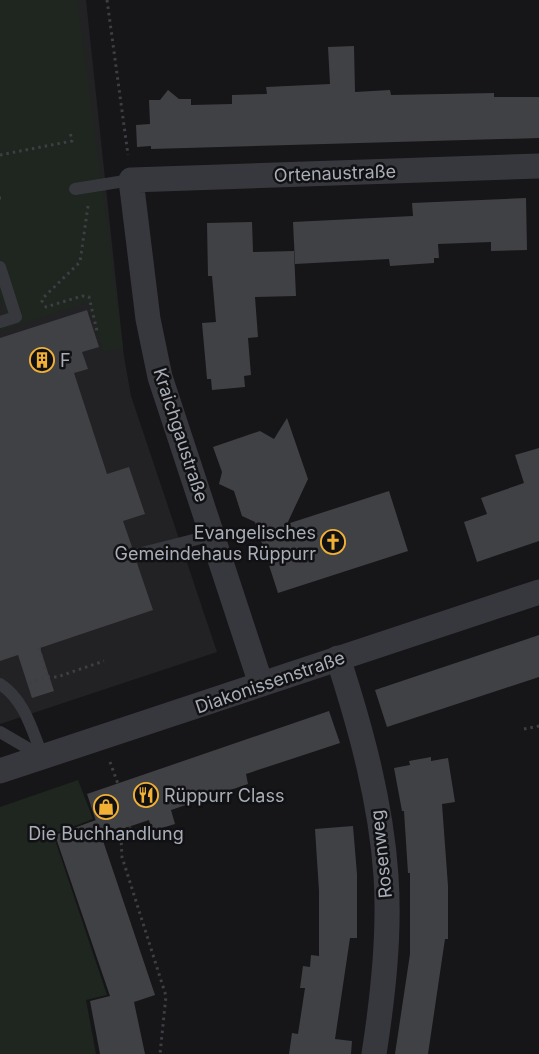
<svg xmlns="http://www.w3.org/2000/svg" width="539" height="1054" font-family="Inter,sans-serif">
  <style>
    .built { fill: #222225 }
    .green { fill: #1e261f }
    .building { fill: #404145 }
    .lines { fill: none; stroke-linecap: round; stroke-linejoin: round }
    .path { stroke: #3d3f44; stroke-width: 3; stroke-dasharray: 2.5 4; stroke-linecap: butt }
    .service { stroke: #37383d; stroke-width: 12 }
    .minor { stroke: #37383d; stroke-width: 25 }
    .labels { text-anchor: middle; dominant-baseline: central; stroke-width: 5; stroke-linejoin: round; paint-order: stroke }
    .street-label { font-size: 18px; fill: #a8adb8; stroke: #111113 }
    .poi-label { font-size: 18px; fill: #a8adb8; stroke: #111113; text-anchor: start }
  </style>
  <rect width="100%" height="100%" fill="#161618"/>
  <polygon class="built" points="0,0 86,0 124,357 131,396 217,652 0,724"/>
  <g class="green">
    <polygon points="0,0 77,0 123,347 104,353 88,302 0,331 0,315 5,313 0,297"/>
    <polygon points="78,780 93,819 53,834 107,995 86,1000 96,1054 0,1054 0,807"/>
  </g>
  <g class="building">
    <polygon points="354,46 355,92 390,90 391,95 494,93 494,97 539,97 539,138 151,149 151,146 137,147 136,125 150,124 149,100 160,100 168,90 179,99 191,99 191,105 232,104 232,95 267,94 266,87 330,84 328,47"/>
    <polygon points="526,198 527,250 491,251 491,242 438,244 439,258 434,258 434,263 390,266 389,259 295,264 293,222 413,216 412,203"/>
    <polygon points="252,222 253,252 294,251 296,296 255,297 258,337 248,338 251,375 244,376 245,387 212,390 211,379 207,379 202,323 216,322 212,276 208,276 207,223"/>
    <polygon points="87,310 99,347 82,352 88,369 74,373 107,474 129,467 145,514 123,521 132,547 126,552 126,557 131,563 137,563 153,610 40,648 54,691 32,698 18,655 0,661 0,338"/>
    <polygon points="287,418 308,479 287,524 389,491 408,551 278,593 255,522 242,516 234,491 219,484 222,472 213,447 260,431 274,439"/>
    <polygon points="539,448 539,541 477,562 464,522 487,514 481,498 524,483 515,455"/>
    <polygon points="539,635 539,677 387,727 375,690"/>
    <polygon points="329,711 340,743 246,774 248,784 171,810 175,824 152,831 149,820 101,836 87,794"/>
    <polygon points="431,757 431,761 448,758 455,802 442,804 448,886 448,939 445,939 428,1054 395,1054 410,954 410,873 408,873 404,811 402,811 394,768 410,765 409,761"/>
    <polygon points="96,820 155,995 134,1002 145,1054 100,1054 90,1001 110,996 55,835"/>
    <polygon points="353,826 357,874 357,938 350,938 335,1039 352,1041 351,1054 289,1054 292,1033 298,1034 305,988 300,988 303,966 310,967 311,955 319,956 319,891 315,829"/>
  </g>
  <g class="lines">
    <g class="path">
      <polyline points="107,0 128,155"/>
      <polyline points="0,155 72,141 70,132"/>
      <polyline points="0,198 1,198"/>
      <polyline points="88,206 80,262 43,298 42,301 46,307 82,296 89,297 97,331"/>
      <polyline points="39,648 47,677"/>
      <polyline points="29,683 47,677 57,677 104,661"/>
      <polyline points="524,729 539,726"/>
      <polyline points="110,762 118,784"/>
      <polyline points="131,821 132,826 121,838 122,857 166,996 160,1054"/>
    </g>
    <g class="service">
      <polyline points="75,189 131,180"/>
      <polyline points="0,322 16,317 0,267"/>
      <polyline points="134,555 213,535"/>
      <path d="M0 684C25 700 32 731 43 757"/>
      <polyline points="0,732 43,757"/>
    </g>
    <g class="minor">
      <path d="M338 658C361 729 381 802 386 876 390 935 383 996 374 1054"/>
      <polyline points="261,684 160,377 148,319 131,180 539,166"/>
      <polyline points="0,771 539,592"/>
    </g>
  </g>
  <defs>
    <symbol id="building-ring" viewBox="-11 -11 22 22"><circle r="9.5" fill="#111113" stroke="#f2b134" stroke-width="1.5"/><path d="M-4-6H4V6H1V3H-1V6H-4ZM-2.5-4.3h1.7v1.8h-1.7ZM.8-4.3h1.7v1.8H.8ZM-2.5-1h1.7V.8h-1.7ZM.8-1h1.7V.8H.8Z" fill="#f2b134"/></symbol>
    <symbol id="church-ring" viewBox="-11 -11 22 22"><circle r="9.5" fill="#111113" stroke="#f2b134" stroke-width="1.5"/><path d="M-1.2-6h2.4v3.5h3.3v2.4h-3.3V6h-2.4V-.1h-3.3v-2.4h3.3Z" fill="#f2b134"/></symbol>
    <symbol id="restaurant-ring" viewBox="-11 -11 22 22"><circle r="9.5" fill="#111113" stroke="#f2b134" stroke-width="1.5"/><path d="M-5-6h1v4h1v-4h1v4h1v-4h1v5L-1.5 .5V6h-2V.5L-5-1ZM5-6V6H3V1.5H1.5Q1.5-4 5-6Z" fill="#f2b134"/></symbol>
    <symbol id="shop-ring" viewBox="-11 -11 22 22"><circle r="9.5" fill="#111113" stroke="#f2b134" stroke-width="1.5"/><path d="M-5-2.5h2.3a2.7 3.5 0 0 1 5.4 0H5L5.5 6h-11ZM-1.5-2.5h3a1.5 2.3 0 0 0-3 0Z" fill="#f2b134"/></symbol>
  </defs>
  <g fill-rule="evenodd">
    <use href="#building-ring" x="28" y="346" width="28" height="28"/>
    <use href="#church-ring" x="319" y="528" width="28" height="28"/>
    <use href="#restaurant-ring" x="132" y="781" width="28" height="28"/>
    <use href="#shop-ring" x="92" y="793" width="28" height="28"/>
  </g>
  <g class="labels">
    <g class="street-label">
      <text transform="translate(335 173) rotate(-2)">Ortenaustraße</text>
      <text transform="translate(181 435) rotate(72)">Kraichgaustraße</text>
      <text transform="translate(270 682) rotate(-19)">Diakonissenstraße</text>
      <text transform="translate(381 854) rotate(-96)">Rosenweg</text>
    </g>
    <g class="poi-label">
      <text x="60" y="360">F</text>
      <text x="316" y="532" text-anchor="end">Evangelisches<tspan x="316" dy="21">Gemeindehaus Rüppurr</tspan></text>
      <text x="164" y="795">Rüppurr Class</text>
      <text x="106" y="833" text-anchor="middle">Die Buchhandlung</text>
    </g>
  </g>
</svg>
